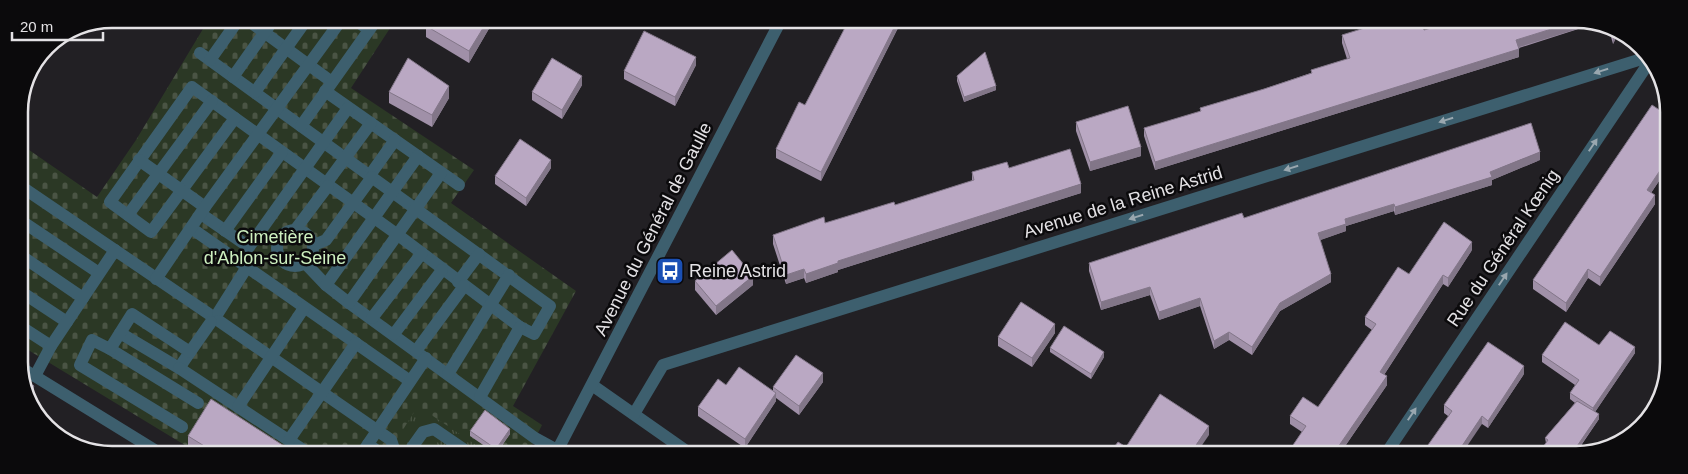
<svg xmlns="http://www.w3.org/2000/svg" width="1688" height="474" font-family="Helvetica,sans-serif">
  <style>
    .cemetery { fill: url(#cemetery-stones) }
    .park { fill: url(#park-tufts) }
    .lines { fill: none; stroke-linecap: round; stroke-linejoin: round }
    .minor { stroke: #3d5f6e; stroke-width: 12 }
    .wall { fill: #a090a8 }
    .shaded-wall { fill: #827688 }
    .building { fill: #baa8c3; stroke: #827688 }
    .oneway { fill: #99a7af }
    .labels { text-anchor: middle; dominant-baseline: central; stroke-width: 5; stroke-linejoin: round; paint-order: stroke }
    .street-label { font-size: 18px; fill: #e4e2e5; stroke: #0b0a0c }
    .park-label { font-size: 18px; fill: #cef0c0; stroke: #0b0a0c }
    .poi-label { font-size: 18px; fill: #e4e2e5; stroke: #0b0a0c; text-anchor: start }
    .rim { fill: none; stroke: #e4e2e5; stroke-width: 2.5 }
  </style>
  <defs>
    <pattern id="cemetery-stones" width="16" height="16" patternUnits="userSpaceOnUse" patternTransform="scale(1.25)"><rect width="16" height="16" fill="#2b3825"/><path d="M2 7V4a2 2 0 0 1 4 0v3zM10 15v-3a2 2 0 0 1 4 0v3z" fill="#4a5444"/></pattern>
    <pattern id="park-tufts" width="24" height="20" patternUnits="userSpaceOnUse" patternTransform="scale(1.25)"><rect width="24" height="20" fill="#2b3825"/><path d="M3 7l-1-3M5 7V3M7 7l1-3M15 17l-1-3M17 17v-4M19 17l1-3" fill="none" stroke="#4a5444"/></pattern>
  </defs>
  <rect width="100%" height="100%" fill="#222024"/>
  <polygon class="cemetery" points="209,19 396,19 351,88 474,170 451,203 576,291 513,406 542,425 528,453 276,453 211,410 188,447 20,345 19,143 97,197 136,140"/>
  <polygon class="park" points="418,406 488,453 388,453"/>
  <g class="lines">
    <g class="minor">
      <polyline points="246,19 332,82"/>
      <polyline points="354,19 369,30"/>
      <polyline points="200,53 550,306 534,334 520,327 398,235 235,118"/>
      <polyline points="210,60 239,19"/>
      <polyline points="233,77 274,19"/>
      <polygon points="192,87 235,118 151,232 110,202"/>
      <polyline points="325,91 459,185"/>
      <polyline points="255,92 307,19"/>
      <polyline points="301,126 377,19"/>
      <polyline points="139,160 205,207"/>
      <polyline points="370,175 395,140"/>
      <polyline points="326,184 371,123"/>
      <polyline points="19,185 209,314"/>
      <polyline points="201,214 249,247 348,108"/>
      <polyline points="128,215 212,101"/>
      <polyline points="20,220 99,273"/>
      <polyline points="191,228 410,381"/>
      <circle cx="295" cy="248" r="18"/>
      <polyline points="295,230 328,186"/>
      <polyline points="225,231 282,152"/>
      <polyline points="314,245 326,240 372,177"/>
      <polyline points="20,255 83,298"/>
      <polyline points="306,264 326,285 349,303 535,438 557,450"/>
      <polyline points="156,279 205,207 342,19"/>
      <polyline points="458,282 479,254"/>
      <polyline points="326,285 418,156"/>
      <polyline points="20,291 67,322"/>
      <polyline points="349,303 441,173"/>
      <polyline points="218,313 247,267"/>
      <polyline points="372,318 422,253"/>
      <polyline points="219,321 391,440 395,452 389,453"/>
      <polyline points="20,326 51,346"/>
      <polyline points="120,333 179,368 190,352"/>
      <polyline points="394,334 442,270"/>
      <polyline points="110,349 198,403"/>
      <polyline points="416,351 464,286"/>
      <polyline points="20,367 158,452"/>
      <polyline points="179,368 308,453"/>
      <polyline points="448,374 509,275"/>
      <polyline points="35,376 51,346 115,250"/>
      <polyline points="592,385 689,453"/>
      <polyline points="480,397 520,327"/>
      <polyline points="238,407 304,308"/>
      <polyline points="634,414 663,365 1648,57"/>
      <polyline points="182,427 80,365 92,340 110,349 132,314 190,352 211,322"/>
      <polyline points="289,440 356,343"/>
      <polyline points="368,444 380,453"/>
      <polyline points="362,453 426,358"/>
      <polyline points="408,453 423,432 434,429 469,453"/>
      <polyline points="556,453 781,20"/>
      <polyline points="1385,455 1650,61"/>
    </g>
  </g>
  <g class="wall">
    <polygon points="494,20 469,63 426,37 426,26"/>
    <polygon points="849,20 902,20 821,181 776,158 776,149 805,105"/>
    <polygon points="1452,22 1600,22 1519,48 1519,57 1155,170 1144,136 1144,128 1200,112 1200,108 1264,89 1311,73 1311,70 1347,59 1342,43 1342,35 1424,30"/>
    <polygon points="1608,26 1619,32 1613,44"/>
    <polygon points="696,65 675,106 624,79 624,71"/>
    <polygon points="957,76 996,90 964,102 957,81"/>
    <polygon points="582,85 562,119 532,100 532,92"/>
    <polygon points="389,92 449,98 432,127 389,103"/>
    <polygon points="1667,115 1667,169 1651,193 1655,204 1600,286 1588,278 1566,312 1533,289 1533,280"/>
    <polygon points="1076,122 1141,156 1090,171 1076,131"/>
    <polygon points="1540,160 1492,180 1492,185 1395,215 1394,211 1346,226 1346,231 1320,240 1331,282 1280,311 1252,355 1229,340 1214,349 1200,306 1159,320 1150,295 1101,310 1089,271 1089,263 1244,218"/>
    <polygon points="551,168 526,206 495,184 495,176"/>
    <polygon points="1009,168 1081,193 838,270 838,272 806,283 804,278 786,284 773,244 773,235 825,223 895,205 972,181 972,172"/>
    <polygon points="1472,250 1448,287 1443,284 1384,375 1387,385 1339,455 1287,454 1302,432 1290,424 1290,416 1318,407 1372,330 1365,325 1365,317"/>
    <polygon points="695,281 753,285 716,315 695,290"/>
    <polygon points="1055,333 1032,367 998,346 998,337"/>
    <polygon points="1599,345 1635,353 1595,412 1599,419 1576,453 1577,455 1541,455 1541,450 1546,443 1545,438 1575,403 1570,399 1570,393 1575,385 1542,362 1542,355"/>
    <polygon points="1050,348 1104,357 1091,379 1050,352"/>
    <polygon points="1524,374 1488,428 1482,424 1448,416 1444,413 1444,405"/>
    <polygon points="823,382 799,415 776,398 776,401 745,448 698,416 698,407 726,385 773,391 773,387"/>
    <polygon points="470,431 510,434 497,453 495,453 470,436"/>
    <polygon points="188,436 295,453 197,452 188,447"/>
  </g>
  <g class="shaded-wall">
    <polygon points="488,20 494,20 469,63 469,51"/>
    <polygon points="898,20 902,20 821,181 821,172"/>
    <polygon points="1574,22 1600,22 1516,48 1516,40"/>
    <polygon points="1615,31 1619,32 1613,44 1613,35"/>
    <polygon points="1519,49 1519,57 1155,170 1155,162"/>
    <polygon points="696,57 696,65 675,106 675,97"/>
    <polygon points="582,76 582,85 562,119 562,110"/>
    <polygon points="449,86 449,98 432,127 432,115"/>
    <polygon points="996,86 996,90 964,102 964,97"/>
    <polygon points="1141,147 1141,156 1090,171 1090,162"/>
    <polygon points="1540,152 1540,160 1492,180 1492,185 1395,215 1395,207 1490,172"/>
    <polygon points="551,160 551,168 526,206 526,198"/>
    <polygon points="1667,160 1667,169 1647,199 1647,190"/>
    <polygon points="1081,184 1081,193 838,270 838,272 806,283 806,274 838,261"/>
    <polygon points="1655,195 1655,204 1600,286 1600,277"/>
    <polygon points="1394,204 1394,211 1346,226 1346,231 1318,241 1318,233 1345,219"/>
    <polygon points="1472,242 1472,250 1448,287 1448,278"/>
    <polygon points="804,269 804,278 786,284 786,275"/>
    <polygon points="1588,269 1588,278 1566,312 1566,303"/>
    <polygon points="1331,274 1331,282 1280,311 1252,355 1252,347 1280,303"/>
    <polygon points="1443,275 1443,284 1380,381 1380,372"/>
    <polygon points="753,276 753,285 716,315 716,306"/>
    <polygon points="1150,287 1150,295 1101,310 1101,302"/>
    <polygon points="1200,298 1200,306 1159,320 1159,312"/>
    <polygon points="1055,324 1055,333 1032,367 1032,358"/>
    <polygon points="1229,332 1229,340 1214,349 1214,341"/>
    <polygon points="1635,347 1635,353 1593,415 1593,408"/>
    <polygon points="1104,352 1104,357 1091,379 1091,374"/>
    <polygon points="1524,366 1524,374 1488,428 1488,421"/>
    <polygon points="823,373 823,382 799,415 799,406"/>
    <polygon points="1387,376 1387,385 1339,455 1336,455 1336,450"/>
    <polygon points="34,386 34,395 31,400 28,395"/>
    <polygon points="776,393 776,401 745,448 745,439"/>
    <polygon points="1599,414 1599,419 1574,455 1573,452"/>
    <polygon points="1482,416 1482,424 1461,455 1456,455"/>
    <polygon points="1209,426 1209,435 1196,454 1190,454"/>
    <polygon points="510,429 510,434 496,453 496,449"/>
    <polygon points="1333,448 1333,455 1328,455"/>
  </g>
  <g class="building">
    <polygon points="430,19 488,20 469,51 426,26"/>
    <polygon points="849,20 898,20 821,172 776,149 799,102 805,105"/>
    <polygon points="1387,21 1421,21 1424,30 1452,22 1574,22 1516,40 1519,49 1155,162 1144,128 1201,111 1200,108 1264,89 1312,73 1311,70 1350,58 1342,35"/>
    <polygon points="1611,28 1615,31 1613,35"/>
    <polygon points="644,31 696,57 675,97 624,71"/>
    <polygon points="985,52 996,86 964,97 957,76"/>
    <polygon points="408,58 449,86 432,115 389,92"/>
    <polygon points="552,58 582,76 562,110 532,92"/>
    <polygon points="1652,105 1667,115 1667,160 1647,190 1655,195 1600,277 1588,269 1566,303 1533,280"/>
    <polygon points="1128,106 1141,147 1090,162 1076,122"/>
    <polygon points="1531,123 1540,152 1490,172 1492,177 1395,207 1394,204 1345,219 1346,224 1318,233 1331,274 1280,303 1252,347 1229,332 1214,341 1200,298 1159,312 1150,287 1101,302 1089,263 1242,213 1244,218"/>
    <polygon points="520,139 551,160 526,198 495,176"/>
    <polygon points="1070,149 1081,184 838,261 838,263 806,274 804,269 786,275 773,235 824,217 825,223 894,202 895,205 974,180 972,172 1007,162 1009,168"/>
    <polygon points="1444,222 1472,242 1448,278 1443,275 1380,372 1387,376 1336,450 1333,448 1328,455 1287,454 1306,426 1290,416 1303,397 1318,407 1376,324 1365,317 1398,267 1409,274"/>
    <polygon points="732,250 753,276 716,306 695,281"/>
    <polygon points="1021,302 1055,324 1032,358 998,337"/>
    <polygon points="1565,322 1599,345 1610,331 1635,347 1593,408 1570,393 1579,380 1542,355"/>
    <polygon points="1064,326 1104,352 1091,374 1050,348"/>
    <polygon points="1488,342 1524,366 1488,421 1482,416 1456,455 1421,455 1452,411 1444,405"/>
    <polygon points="796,355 823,373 799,406 773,387"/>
    <polygon points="739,367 776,393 745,439 698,407 718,379 726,385"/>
    <polygon points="20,378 34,386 28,395 20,380"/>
    <polygon points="1160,394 1209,426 1190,454 1109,454 1118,442 1126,447"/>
    <polygon points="211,399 295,453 214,452 188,436"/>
    <polygon points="1577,401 1599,414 1573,452 1577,454 1576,455 1545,455 1546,453 1541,450 1548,440 1545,438"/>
    <polygon points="485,410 510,429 496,449 470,431"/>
  </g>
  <defs><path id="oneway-solid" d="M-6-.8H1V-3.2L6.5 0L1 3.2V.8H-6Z" transform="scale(1.25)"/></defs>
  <g class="oneway">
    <use href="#oneway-solid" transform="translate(1601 71) rotate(163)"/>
    <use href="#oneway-solid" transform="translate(1446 120) rotate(163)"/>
    <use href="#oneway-solid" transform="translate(1593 145) rotate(-56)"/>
    <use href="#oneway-solid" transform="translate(1291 168) rotate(163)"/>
    <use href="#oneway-solid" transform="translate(1136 217) rotate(163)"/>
    <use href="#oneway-solid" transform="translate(1503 279) rotate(-56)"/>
    <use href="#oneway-solid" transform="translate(1412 414) rotate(-56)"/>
  </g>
  <defs>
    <symbol id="bus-square" viewBox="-11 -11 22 22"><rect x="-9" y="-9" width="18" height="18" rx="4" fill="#1a4fb4" stroke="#0b0a0c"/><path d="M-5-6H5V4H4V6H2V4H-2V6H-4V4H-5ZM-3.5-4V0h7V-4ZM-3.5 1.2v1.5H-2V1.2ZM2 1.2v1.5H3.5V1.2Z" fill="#fff"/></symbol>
  </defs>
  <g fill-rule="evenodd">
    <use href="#bus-square" x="654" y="255" width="32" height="32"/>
  </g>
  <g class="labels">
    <g class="street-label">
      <text transform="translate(1123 202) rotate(-17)">Avenue de la Reine Astrid</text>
      <text transform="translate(653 229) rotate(-63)">Avenue du Général de Gaulle</text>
      <text transform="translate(1503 248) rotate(-56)">Rue du Général Kœnig</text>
    </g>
    <g class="park-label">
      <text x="275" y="237">Cimetière<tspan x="275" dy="21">d'Ablon-sur-Seine</tspan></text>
    </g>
    <g class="poi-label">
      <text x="689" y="271">Reine Astrid</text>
    </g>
  </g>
  <path d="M0 0H1688V474H0ZM112 28H1576A84 84 0 0 1 1660 112V362A84 84 0 0 1 1576 446H112A84 84 0 0 1 28 362V112A84 84 0 0 1 112 28Z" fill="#0b0a0c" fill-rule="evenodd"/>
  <path class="rim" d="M112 28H1576A84 84 0 0 1 1660 112V362A84 84 0 0 1 1576 446H112A84 84 0 0 1 28 362V112A84 84 0 0 1 112 28Z"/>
  <path d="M12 32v8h91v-8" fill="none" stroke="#e4e2e5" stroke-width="2.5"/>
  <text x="20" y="32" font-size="15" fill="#e4e2e5" stroke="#0b0a0c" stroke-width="4" paint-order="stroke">20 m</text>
</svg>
